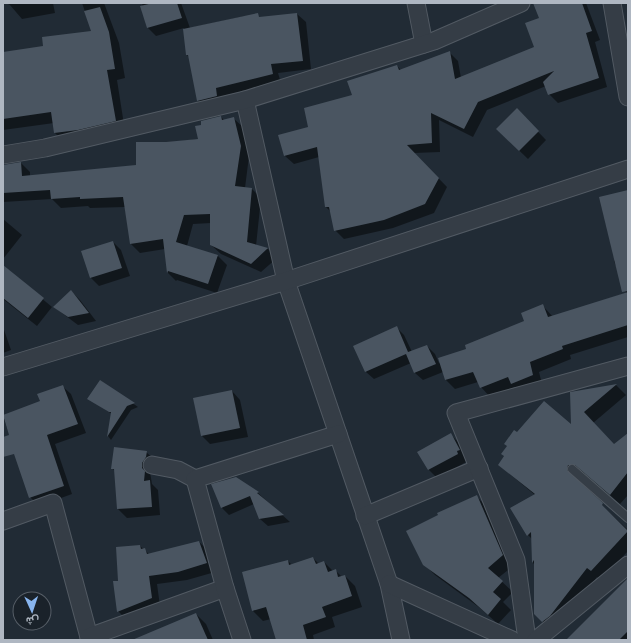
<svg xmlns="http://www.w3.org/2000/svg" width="631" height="643" font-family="Karla,Vazirmatn,sans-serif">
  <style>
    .shadow { fill: #0007 }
    .building { fill: #4a5561 }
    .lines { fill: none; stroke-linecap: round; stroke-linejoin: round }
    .service-casing { stroke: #525a63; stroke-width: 10 }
    .minor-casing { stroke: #525a63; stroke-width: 19 }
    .service { stroke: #353d46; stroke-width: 8 }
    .minor { stroke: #353d46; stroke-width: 17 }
  </style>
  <rect width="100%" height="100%" fill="#212b35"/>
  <g class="shadow">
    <polygon points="6,3 53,3 55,13 22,19 10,5"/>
    <polygon points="82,3 104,3 119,43 125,78 117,80 125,131 65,143 55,133 54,123 3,130 3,53 44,47 92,32"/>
    <polygon points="142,3 181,3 190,28 245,16 248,19 297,14 306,22 311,69 278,73 281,83 206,109 198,101 189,57 187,55 184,28 156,36 148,28"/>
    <polygon points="542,3 586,3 600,40 595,42 607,87 558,103 549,94 546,86 487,110 473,137 439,120 440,152 414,153 447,187 434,213 393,228 344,239 335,230 331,212 326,207 319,157 294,164 285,156 279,136 310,127 397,66 401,70 450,53 458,61 461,78 536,48"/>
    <polygon points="517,110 546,140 528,159 497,129"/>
    <polygon points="221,117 224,120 233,118 243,127 249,156 245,188 252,189 261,198 256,246 268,249 277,258 261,272 221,254 211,245 211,223 193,224 187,246 218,256 227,265 217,293 177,280 176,281 168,273 165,249 140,253 131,244 125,207 90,208 88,206 61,208 52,199 3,202 3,166 21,163 30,172 30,176 137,166 166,143 199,139 202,125"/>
    <polygon points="628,191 628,337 570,355 571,359 539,372 542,384 521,393 515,387 490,397 481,387 478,382 455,389 446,380 443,372 423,380 415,373 411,363 374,379 366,372 396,327 404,335 412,352 427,346 435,354 439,363 526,322 543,306 553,317 626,293 614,261 615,260"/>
    <polygon points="3,219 22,235 3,259"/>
    <polygon points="113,242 121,250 130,276 99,286 91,278 82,252"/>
    <polygon points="3,266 52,307 37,326 3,299"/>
    <polygon points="71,291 80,300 96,321 78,325 54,307"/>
    <polygon points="3,327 11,350 3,353"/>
    <polygon points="101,381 138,407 131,410 111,440 108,436 112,414 89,399"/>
    <polygon points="616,385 626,395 593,423 614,445 628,435 628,495 620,504 587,475 581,473 577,476 578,483 628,530 628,551 601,580 597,577 560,626 553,631 535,613 535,565 533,563 532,539 528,535 535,495 499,465 517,433 573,427 571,393"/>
    <polygon points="62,386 71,394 86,433 55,444 72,494 39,506 30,497 3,416 41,402"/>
    <polygon points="232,391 240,400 248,437 210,444 202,436"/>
    <polygon points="451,435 459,443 468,458 465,460 466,462 437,478 429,470 419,452"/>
    <polygon points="146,452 155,460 150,472 152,484 158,490 160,515 127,518 118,509 116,472 112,468"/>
    <polygon points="235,478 258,493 290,522 268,526 260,519 254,504 229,515 222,508"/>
    <polygon points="476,496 487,507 513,566 498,578 513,592 503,602 511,610 498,624 480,608 435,575 424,564 439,515"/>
    <polygon points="199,542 208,550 215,572 187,580 157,584 160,606 127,620 118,611 120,582 140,546 149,554"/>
    <polygon points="313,558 319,564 324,562 333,571 336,571 342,577 345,576 355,586 362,607 332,617 335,627 313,635 314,640 277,640 271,619 263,621 253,611 288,561 292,565"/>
    <polygon points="628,579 628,640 567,640"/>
    <polygon points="196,614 206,624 213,640 159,640"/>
  </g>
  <g class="building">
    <polygon points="153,3 177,3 182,18 147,28 140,6"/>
    <polygon points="533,3 582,3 592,31 586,33 599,78 548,95 543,82 554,71 478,102 464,129 431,113 432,143 407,145 439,178 425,204 384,220 334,231 329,207 325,207 317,147 284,156 278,135 308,127 304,108 352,95 347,81 397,65 399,70 450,51 455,79 534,47 525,23 539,18"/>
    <polygon points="100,7 109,32 115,69 107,70 116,121 78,130 54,133 51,112 3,119 3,52 43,46 42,37 91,31 84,11"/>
    <polygon points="258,13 259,17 297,13 303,61 271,64 273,74 216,88 217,96 197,101 188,55 186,55 183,29"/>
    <polygon points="517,108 539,131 519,151 496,129"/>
    <polygon points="221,116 222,120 234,117 241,146 235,186 252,188 247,242 268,248 251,264 210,245 210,214 184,215 176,242 218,255 208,284 168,271 167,273 163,239 130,244 123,197 80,199 80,197 51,199 50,190 3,193 3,165 21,162 22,176 136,165 136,142 166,142 198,139 195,126 201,125 201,121"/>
    <polygon points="628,190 628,291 622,292 599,197"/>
    <polygon points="113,241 122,268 90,278 81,251"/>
    <polygon points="3,265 44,298 28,318 3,298"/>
    <polygon points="71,290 89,313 68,317 53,307"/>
    <polygon points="628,292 628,325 562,346 563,349 530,362 533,375 511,384 508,377 480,388 473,372 445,380 438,358 466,349 465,345 524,321 521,313 543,304 548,317"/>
    <polygon points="397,326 408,352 427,345 436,364 414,373 406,354 365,372 353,346"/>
    <polygon points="100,380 135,403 127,406 107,437 111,412 109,412 87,399"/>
    <polygon points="617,384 584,412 614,444 628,433 628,472 610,495 575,465 568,465 567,470 603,503 602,505 628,531 591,571 587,568 550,616 542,622 534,614 534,560 532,563 531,532 527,536 510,508 535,494 498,465 504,456 501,454 507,446 504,444 514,430 517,432 544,401 571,424 570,392"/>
    <polygon points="63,385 78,424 47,435 64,486 29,498 14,454 3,457 3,437 9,435 3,415 40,401 37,394"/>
    <polygon points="232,390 240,428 201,436 193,398"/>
    <polygon points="451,433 460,450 457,451 458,454 428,470 417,452"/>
    <polygon points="114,447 147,451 146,457 142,463 142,468 145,471 144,481 150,480 152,507 117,509 114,469 111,469"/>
    <polygon points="236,477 259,492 257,493 284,515 259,519 250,496 221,508 211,484"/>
    <polygon points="477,495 503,555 488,568 503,581 493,592 501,599 488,615 469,598 423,565 406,531 438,515 437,513"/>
    <polygon points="199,541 207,563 178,572 149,576 152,598 117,612 113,581 118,581 116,547 140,545 141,549 145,548 147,554"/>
    <polygon points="313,557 316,564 324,561 328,572 336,569 338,577 345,575 352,596 322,607 326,617 303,625 307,640 276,640 266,607 252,611 242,572 288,560 289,565"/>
    <polygon points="628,578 628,631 619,640 566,640"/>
    <polygon points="196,613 208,640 132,640"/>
  </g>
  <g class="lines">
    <defs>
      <polyline id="service" points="572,469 628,518"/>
      <g id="minor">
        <polyline points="416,3 424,44"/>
        <polyline points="612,3 628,97"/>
        <polyline points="245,100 286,281 389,584 401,640"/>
        <polyline points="3,155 45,148 245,100 434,41 521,3"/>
        <polyline points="3,367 286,281 628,169"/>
        <polyline points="152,465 178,470 195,479"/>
        <polyline points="365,516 479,468"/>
        <polyline points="3,521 53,503 89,637"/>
        <polyline points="389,584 512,640"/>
        <polyline points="90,640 89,637 225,588"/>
        <polyline points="242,640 225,588 195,479 338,434"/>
        <polyline points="527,640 516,560 456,413 628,366"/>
        <polyline points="536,640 628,565"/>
      </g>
    </defs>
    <use href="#service" class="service-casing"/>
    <use href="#minor" class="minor-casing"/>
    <use href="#service" class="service"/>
    <use href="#minor" class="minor"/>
  </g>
  <rect width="631" height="643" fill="none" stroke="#afb7c2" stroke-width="8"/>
  <g transform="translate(32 611) rotate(177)"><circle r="19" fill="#1a222a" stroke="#565e67"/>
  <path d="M0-3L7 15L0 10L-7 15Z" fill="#88b5ef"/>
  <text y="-6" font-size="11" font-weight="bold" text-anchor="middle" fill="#afb7c2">ش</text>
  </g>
</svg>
